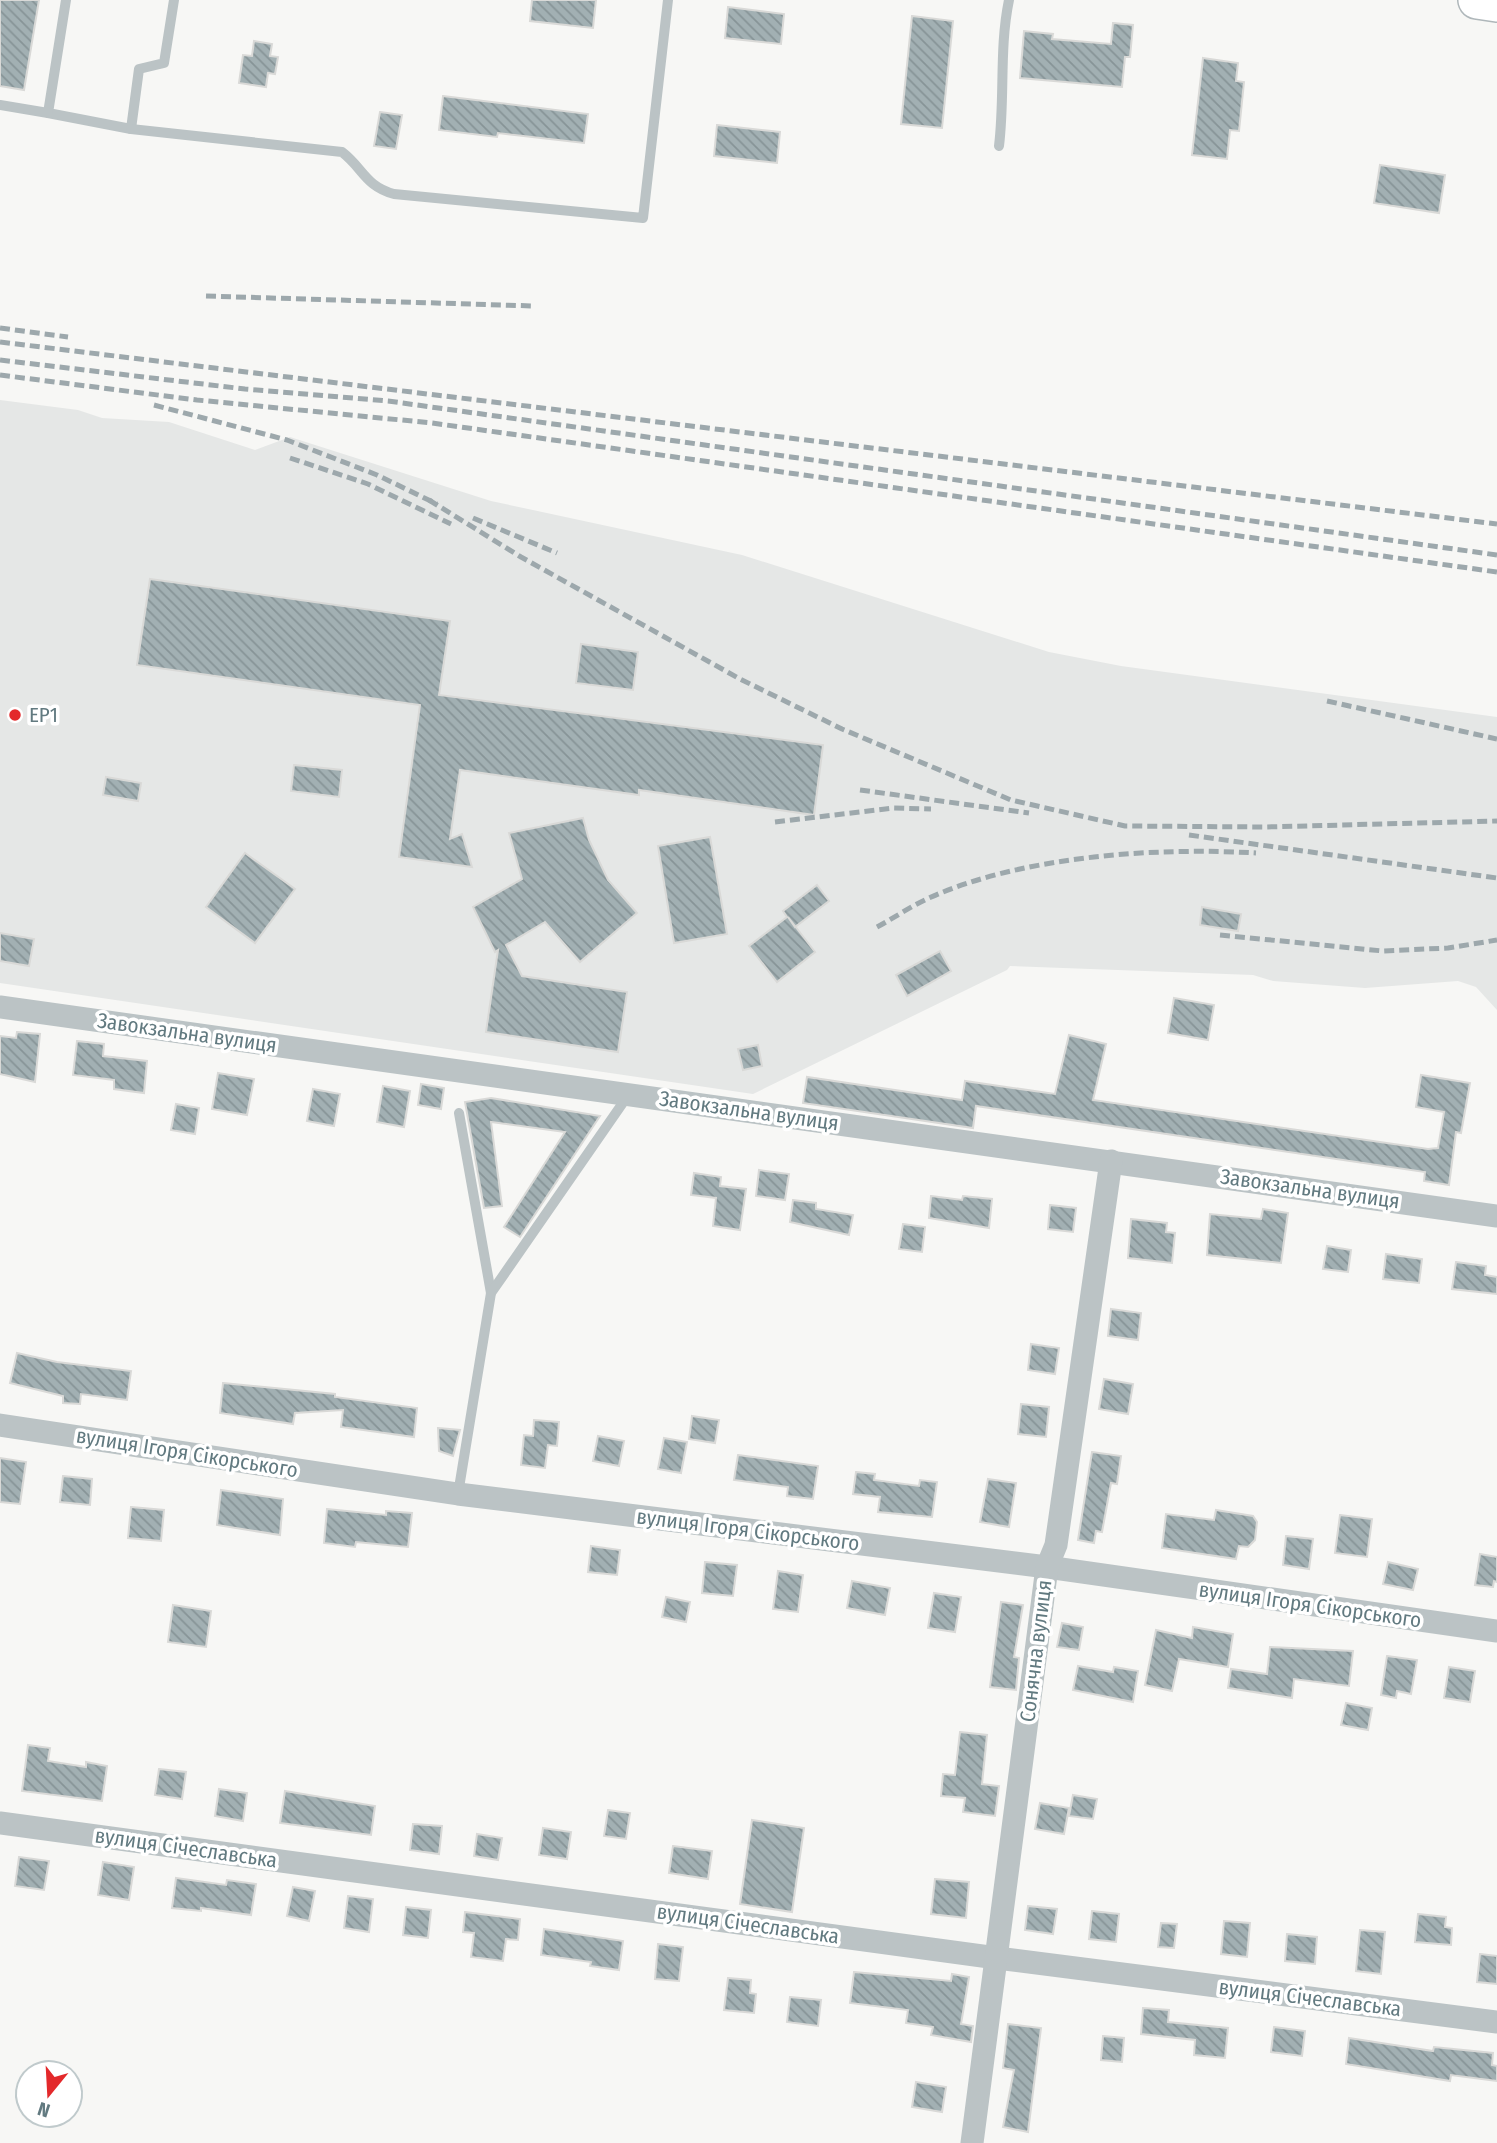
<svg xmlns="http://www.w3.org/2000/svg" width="1497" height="2143" font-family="'Fira Sans Condensed',sans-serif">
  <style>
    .built { fill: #e5e7e6 }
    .building { fill: url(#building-back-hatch); stroke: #d9d9d7; stroke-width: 2 }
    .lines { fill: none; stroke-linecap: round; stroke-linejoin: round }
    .primary-casing { stroke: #afb7ba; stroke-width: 40 }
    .lane { stroke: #bbc3c5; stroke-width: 10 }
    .street { stroke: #bbc3c5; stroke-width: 23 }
    .primary { stroke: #fff; stroke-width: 37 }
    .rail { stroke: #9da8ac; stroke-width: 5; stroke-dasharray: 10 5; stroke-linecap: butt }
    .poi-dot { fill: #e3292b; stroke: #fff; stroke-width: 2.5 }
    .labels { text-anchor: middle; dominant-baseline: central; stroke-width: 7; stroke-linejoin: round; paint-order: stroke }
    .poi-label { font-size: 21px; fill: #627a80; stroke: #fff; text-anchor: start }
    .street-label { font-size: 21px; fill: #627a80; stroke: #fff }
  </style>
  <defs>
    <pattern id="building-back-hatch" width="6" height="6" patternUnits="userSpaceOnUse" patternTransform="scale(1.75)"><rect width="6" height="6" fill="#a2b0b3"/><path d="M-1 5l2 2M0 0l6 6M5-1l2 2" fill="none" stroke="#879497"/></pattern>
  </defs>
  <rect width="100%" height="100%" fill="#f7f7f5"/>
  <polygon class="built" points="0,400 78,410 102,418 169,422 255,450 290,437 491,501 742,555 1049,652 1121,666 1497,717 1497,1010 1476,987 1458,981 1365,988 1273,981 1253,975 1010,966 1007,970 753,1094 0,983"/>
  <g class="building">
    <polygon points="0,0 39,0 24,90 0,86"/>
    <polygon points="532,0 596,0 593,28 530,21"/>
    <polygon points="728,7 784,14 781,44 725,38"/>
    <polygon points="912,16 953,21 942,128 901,124"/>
    <polygon points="1113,23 1133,25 1130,57 1125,57 1122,87 1020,78 1024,31 1053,34 1052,39 1111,44"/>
    <polygon points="254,41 272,44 270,56 278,57 275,74 268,73 266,87 239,83 243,55 252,56"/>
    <polygon points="1203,58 1238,63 1236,81 1244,82 1239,131 1230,130 1227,159 1192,155"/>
    <polygon points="443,96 588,114 584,143 498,133 497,137 439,130"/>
    <polygon points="380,112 402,115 396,149 374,146"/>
    <polygon points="717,125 780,132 777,163 714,156"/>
    <polygon points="1380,165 1445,175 1439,213 1374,203"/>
    <polygon points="150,579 450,621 439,695 823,745 814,815 639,790 639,795 460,770 450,839 462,834 472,867 399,857 420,705 137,665"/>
    <polygon points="581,644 638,652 633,690 576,683"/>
    <polygon points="294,765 342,770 339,797 291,791"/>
    <polygon points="106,777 141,783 138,801 103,795"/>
    <polygon points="583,818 589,840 608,880 637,913 580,962 545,922 506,945 522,976 627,992 618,1052 486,1032 498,950 495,952 473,907 522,879 509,833"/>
    <polygon points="710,837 727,934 674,943 658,846"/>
    <polygon points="245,853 295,889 255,943 206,907"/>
    <polygon points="817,885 829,901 795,927 788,917 815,952 777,982 749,946 787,917 783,911"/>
    <polygon points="1202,907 1241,914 1238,931 1200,925"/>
    <polygon points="0,933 34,939 29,966 0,961"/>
    <polygon points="940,951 951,971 907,996 896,975"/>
    <polygon points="1174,998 1214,1005 1208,1040 1168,1033"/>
    <polygon points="17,1032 40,1034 35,1082 0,1074 0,1036 16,1038"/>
    <polygon points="1069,1035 1106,1044 1093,1100 1428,1149 1438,1148 1444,1112 1416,1107 1421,1075 1470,1083 1461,1133 1456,1132 1449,1185 1424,1181 1425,1172 976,1106 973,1128 803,1103 807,1077 962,1100 965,1081 1055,1094"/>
    <polygon points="77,1041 104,1044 103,1056 147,1061 144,1093 114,1089 114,1080 73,1075"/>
    <polygon points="758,1045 762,1066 743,1070 738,1049"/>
    <polygon points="218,1073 254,1079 247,1115 212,1109"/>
    <polygon points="421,1084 444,1088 441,1109 418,1105"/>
    <polygon points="383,1086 410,1091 404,1127 377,1122"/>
    <polygon points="313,1089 340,1094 334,1126 307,1121"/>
    <polygon points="491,1098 600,1116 520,1237 504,1227 565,1132 491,1122 502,1206 484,1208 465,1102"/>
    <polygon points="176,1104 199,1108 195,1134 171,1130"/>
    <polygon points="759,1170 789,1174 785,1200 756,1196"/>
    <polygon points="694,1173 721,1177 720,1186 746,1189 740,1230 713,1226 716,1198 691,1195"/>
    <polygon points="931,1196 962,1200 963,1196 992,1199 989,1228 929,1218"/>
    <polygon points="793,1200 816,1203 816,1209 853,1215 849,1235 790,1222"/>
    <polygon points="1050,1205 1076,1208 1073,1232 1048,1229"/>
    <polygon points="1263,1209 1288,1213 1281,1263 1207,1255 1210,1214 1261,1219"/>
    <polygon points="1131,1219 1167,1223 1166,1232 1175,1233 1172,1263 1128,1258"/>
    <polygon points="903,1224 925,1227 922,1252 899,1249"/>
    <polygon points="1327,1246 1351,1250 1348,1272 1323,1269"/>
    <polygon points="1386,1254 1422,1259 1419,1283 1383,1279"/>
    <polygon points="1456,1262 1486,1266 1485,1275 1497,1277 1497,1294 1452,1289"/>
    <polygon points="1111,1309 1141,1313 1138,1340 1108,1336"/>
    <polygon points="1031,1344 1059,1348 1055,1374 1028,1370"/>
    <polygon points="17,1353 57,1362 131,1371 127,1400 81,1394 80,1404 63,1403 63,1396 10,1383"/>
    <polygon points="1104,1379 1133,1384 1128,1414 1099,1409"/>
    <polygon points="223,1383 335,1394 335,1397 417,1408 414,1437 341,1427 343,1410 295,1413 293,1424 220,1413"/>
    <polygon points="1021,1404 1049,1407 1046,1437 1018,1434"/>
    <polygon points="692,1416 719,1420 715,1443 689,1439"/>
    <polygon points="534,1420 559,1422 557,1446 548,1445 545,1468 521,1465 524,1435 533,1436"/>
    <polygon points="438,1428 460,1430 453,1456 439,1451"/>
    <polygon points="598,1436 624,1441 619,1466 593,1461"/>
    <polygon points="664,1438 687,1442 681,1473 658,1469"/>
    <polygon points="1092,1452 1121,1456 1117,1484 1111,1483 1102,1532 1096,1531 1094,1543 1078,1540"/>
    <polygon points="738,1455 818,1466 813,1499 787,1496 788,1487 734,1480"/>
    <polygon points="0,1458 26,1462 20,1504 0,1502"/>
    <polygon points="856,1472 875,1474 874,1480 919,1486 920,1480 937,1482 932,1517 878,1512 880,1497 853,1494"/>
    <polygon points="63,1476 92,1479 90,1505 60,1502"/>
    <polygon points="988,1479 1016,1483 1009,1527 980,1522"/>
    <polygon points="221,1490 283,1499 280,1535 217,1525"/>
    <polygon points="131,1507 164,1510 161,1541 128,1538"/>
    <polygon points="327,1509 386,1515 386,1511 412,1513 408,1547 356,1542 355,1547 324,1543"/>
    <polygon points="1216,1510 1253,1516 1257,1522 1255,1540 1248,1547 1239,1546 1236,1559 1162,1548 1166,1514 1214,1520"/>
    <polygon points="1340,1515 1372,1519 1367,1557 1335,1553"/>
    <polygon points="1286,1536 1313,1539 1309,1569 1283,1565"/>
    <polygon points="591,1546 620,1550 617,1575 588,1572"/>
    <polygon points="1480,1554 1497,1557 1497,1582 1494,1581 1493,1587 1475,1585"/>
    <polygon points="705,1562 737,1565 733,1596 702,1593"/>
    <polygon points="1388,1562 1418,1569 1413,1590 1383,1584"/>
    <polygon points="778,1571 803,1575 798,1612 773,1609"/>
    <polygon points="852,1581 890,1588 885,1615 847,1608"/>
    <polygon points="934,1593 961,1597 955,1632 928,1628"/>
    <polygon points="666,1597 690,1602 686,1622 662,1617"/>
    <polygon points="1001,1602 1023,1605 1014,1657 1019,1658 1016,1690 990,1687"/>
    <polygon points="173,1605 211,1611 206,1647 168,1642"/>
    <polygon points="1062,1623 1083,1627 1079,1650 1057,1647"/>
    <polygon points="1193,1627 1233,1634 1228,1667 1179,1659 1172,1691 1145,1685 1156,1630 1192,1638"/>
    <polygon points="1270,1647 1353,1651 1349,1686 1294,1679 1292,1698 1228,1688 1231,1669 1267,1674"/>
    <polygon points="1387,1656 1417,1660 1411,1694 1397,1691 1396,1698 1381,1695"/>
    <polygon points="1078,1666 1113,1672 1114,1667 1138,1671 1133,1702 1073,1690"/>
    <polygon points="1449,1667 1475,1671 1470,1702 1444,1698"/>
    <polygon points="1346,1703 1372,1708 1368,1730 1341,1725"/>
    <polygon points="960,1732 987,1735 982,1784 999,1786 995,1816 963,1812 965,1798 941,1796 943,1774 955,1775"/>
    <polygon points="28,1745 50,1748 48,1761 86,1767 86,1762 107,1766 102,1801 22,1791"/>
    <polygon points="159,1769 186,1772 182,1799 155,1795"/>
    <polygon points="219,1789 247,1793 243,1821 215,1816"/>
    <polygon points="285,1791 375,1806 371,1835 280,1823"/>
    <polygon points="1073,1795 1097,1799 1093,1819 1069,1816"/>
    <polygon points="1040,1803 1069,1808 1064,1834 1035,1829"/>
    <polygon points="608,1810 630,1813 626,1839 604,1836"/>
    <polygon points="752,1820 804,1828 792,1912 740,1904"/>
    <polygon points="413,1824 442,1826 439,1854 410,1850"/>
    <polygon points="543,1828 571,1832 567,1859 539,1855"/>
    <polygon points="477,1834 502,1838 498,1860 474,1856"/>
    <polygon points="673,1846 712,1851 708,1879 669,1873"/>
    <polygon points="19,1857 49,1861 44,1890 15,1886"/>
    <polygon points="103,1862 134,1867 129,1900 98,1895"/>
    <polygon points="176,1878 226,1885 227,1880 256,1884 251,1915 201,1908 201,1911 172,1908"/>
    <polygon points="935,1879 969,1882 966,1918 931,1914"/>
    <polygon points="293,1887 315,1891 309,1921 287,1916"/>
    <polygon points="348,1896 373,1899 369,1932 344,1928"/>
    <polygon points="1028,1906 1057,1909 1053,1934 1025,1930"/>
    <polygon points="406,1907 431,1910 428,1938 403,1935"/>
    <polygon points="1092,1911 1119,1914 1116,1942 1089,1939"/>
    <polygon points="465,1912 520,1919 518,1940 506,1939 503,1961 471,1957 474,1933 463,1932"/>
    <polygon points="1418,1914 1446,1917 1445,1927 1452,1928 1451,1945 1415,1942"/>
    <polygon points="1224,1921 1250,1923 1247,1957 1221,1954"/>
    <polygon points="1161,1923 1177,1924 1174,1948 1158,1947"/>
    <polygon points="544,1929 623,1941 619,1970 590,1966 591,1962 541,1955"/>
    <polygon points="1360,1930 1385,1932 1381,1974 1356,1971"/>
    <polygon points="1287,1934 1317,1937 1315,1964 1285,1961"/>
    <polygon points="658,1944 683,1947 679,1981 655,1979"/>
    <polygon points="1480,1954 1497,1956 1497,1984 1477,1982"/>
    <polygon points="854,1972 951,1981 952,1974 969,1977 961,2024 973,2026 971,2042 931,2035 933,2027 906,2023 908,2010 850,2003"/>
    <polygon points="728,1978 751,1980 750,1993 756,1994 754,2013 724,2010"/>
    <polygon points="790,1997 821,2000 818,2026 787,2022"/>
    <polygon points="1143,2008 1169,2010 1168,2022 1228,2028 1225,2058 1194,2055 1195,2040 1141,2034"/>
    <polygon points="1008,2024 1041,2028 1028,2132 1003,2127 1014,2070 1003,2068"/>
    <polygon points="1274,2027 1305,2031 1302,2056 1271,2052"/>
    <polygon points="1103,2036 1124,2038 1122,2062 1101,2060"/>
    <polygon points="1349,2038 1433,2051 1434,2047 1493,2053 1492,2065 1497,2066 1497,2081 1451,2075 1450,2081 1346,2064"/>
    <polygon points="916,2082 946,2087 942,2112 912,2107"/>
  </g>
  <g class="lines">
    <defs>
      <polyline id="primary" points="1477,0 1497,3"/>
    </defs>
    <use href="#primary" class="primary-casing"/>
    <g class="lane">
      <polyline points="66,0 48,113 131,129 139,69 164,63 174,0"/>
      <polyline points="0,105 48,113"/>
      <path d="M131 129 342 152C363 168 365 186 394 194L643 218 668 0"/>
      <path d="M999 146C1005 97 999 48 1009 0"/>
      <polyline points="459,1113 491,1293"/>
      <polyline points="458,1494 491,1293 629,1094"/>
    </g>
    <g class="street">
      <polyline points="0,1007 1497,1216"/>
      <polyline points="0,1425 458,1494 1047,1567 1497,1631"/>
      <polyline points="0,1823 997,1958 1497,2022"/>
      <polyline points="972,2143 1047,1567 1056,1545 1111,1161"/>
    </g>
    <use href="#primary" class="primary"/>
    <g class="rail">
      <polyline points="206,296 534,306"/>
      <polyline points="0,328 68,337"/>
      <polyline points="0,342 1497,524"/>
      <polyline points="0,360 245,389 388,401 1497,555"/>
      <polyline points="0,375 197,400 432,423 1497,572"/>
      <polyline points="154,405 287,440 377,475 437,504"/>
      <polyline points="290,458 368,484 451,524"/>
      <polyline points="429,500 521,557 740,679 842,729 1011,800 1125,826 1265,827 1497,821"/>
      <polyline points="473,518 557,553"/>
      <polyline points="1327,701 1497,739"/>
      <polyline points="860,790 1029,813"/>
      <polyline points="775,822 894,808 931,809"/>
      <polyline points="1189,835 1497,878"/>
      <path d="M877 927C894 918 911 906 929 898 1022 856 1156 847 1256 853"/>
      <polyline points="1220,935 1383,951 1448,948 1497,940"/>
    </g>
  </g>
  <circle class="poi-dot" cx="15" cy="715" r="7"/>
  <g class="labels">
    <g class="poi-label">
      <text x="29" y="715">ЕР1</text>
    </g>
    <g class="street-label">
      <text transform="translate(187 1033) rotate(8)">Завокзальна вулиця</text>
      <text transform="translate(749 1111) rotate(8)">Завокзальна вулиця</text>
      <text transform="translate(1310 1189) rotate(8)">Завокзальна вулиця</text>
      <text transform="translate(187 1453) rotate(9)">вулиця Ігоря Сікорського</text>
      <text transform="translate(748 1530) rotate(7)">вулиця Ігоря Сікорського</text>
      <text transform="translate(1310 1605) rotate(8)">вулиця Ігоря Сікорського</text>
      <text transform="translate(1036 1651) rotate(-83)">Сонячна вулиця</text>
      <text transform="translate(186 1848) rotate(8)">вулиця Січеславська</text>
      <text transform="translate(748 1924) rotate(8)">вулиця Січеславська</text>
      <text transform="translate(1310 1998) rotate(7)">вулиця Січеславська</text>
    </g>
  </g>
  <g transform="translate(49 2094) rotate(198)"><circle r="33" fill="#ffffff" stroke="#c0cacc" stroke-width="2"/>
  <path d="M0-5L12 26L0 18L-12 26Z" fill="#e3292b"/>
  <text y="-10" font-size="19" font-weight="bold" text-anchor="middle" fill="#627a80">N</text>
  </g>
</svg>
